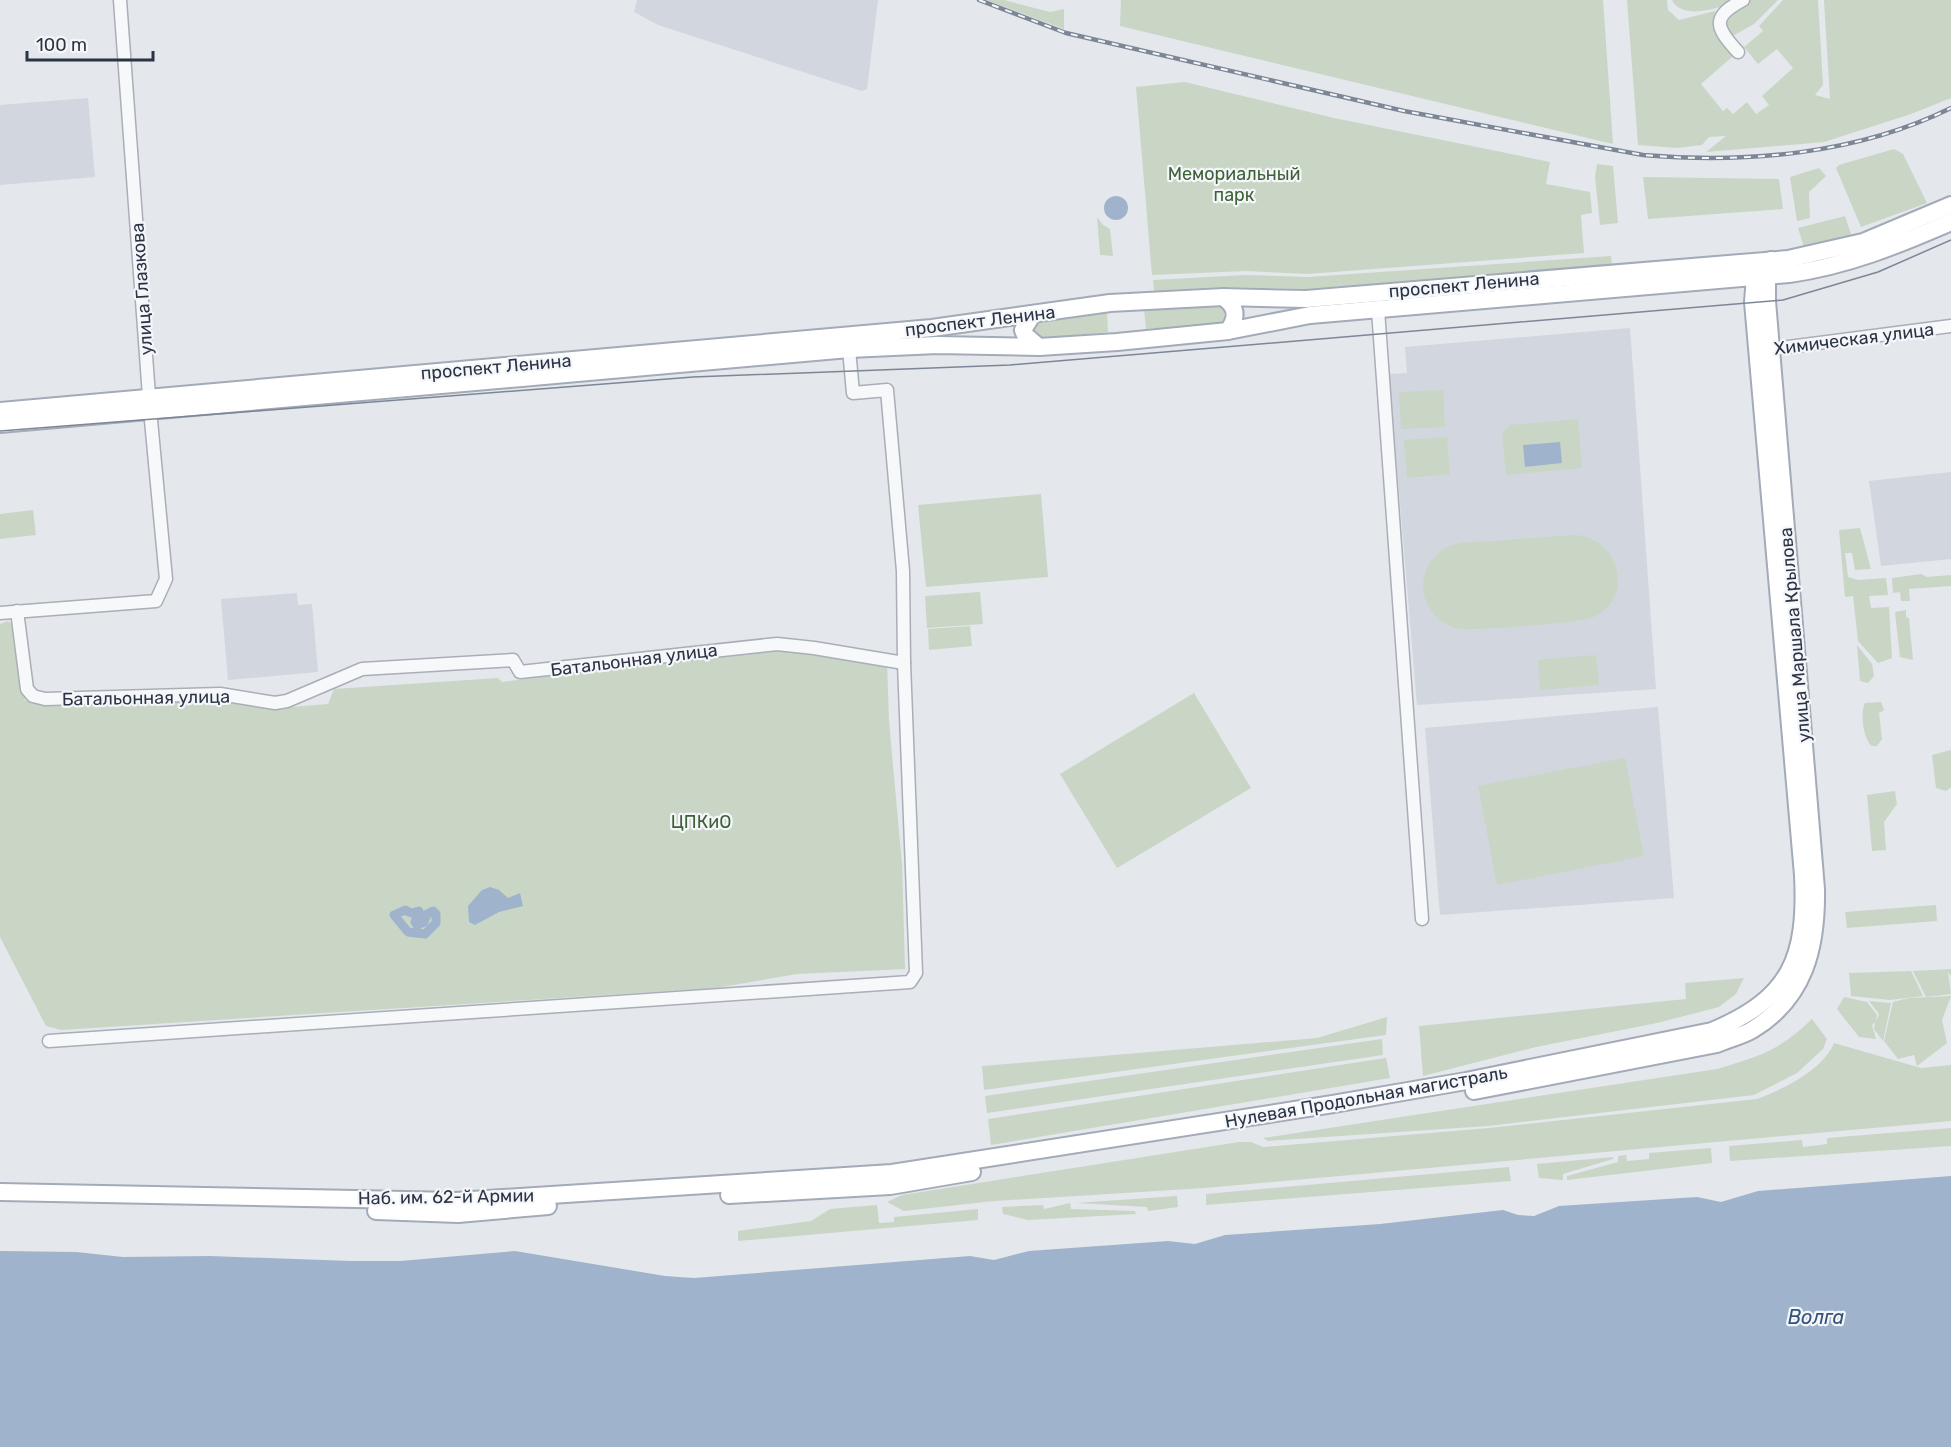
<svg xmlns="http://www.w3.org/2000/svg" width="1951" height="1447" font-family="Rubik,sans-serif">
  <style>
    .built { fill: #d2d6de }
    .green { fill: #c9d6c5 }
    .water { fill: #9fb4cc }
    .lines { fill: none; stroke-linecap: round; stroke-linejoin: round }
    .canal { stroke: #9fb4cc; stroke-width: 9 }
    .minor-casing { stroke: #a9aeb7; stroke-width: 15 }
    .major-casing { stroke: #a3abb8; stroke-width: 20 }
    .minor { stroke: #f7f8fa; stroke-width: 12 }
    .major { stroke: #fff; stroke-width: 16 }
    .tram { stroke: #7d8696; stroke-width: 1.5 }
    .rail-casing { stroke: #7d8696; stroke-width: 4.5 }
    .rail { stroke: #f4f6f9; stroke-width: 2; stroke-dasharray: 7; stroke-linecap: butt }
    .labels { text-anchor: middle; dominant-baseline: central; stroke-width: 4.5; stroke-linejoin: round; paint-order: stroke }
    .park-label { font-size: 18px; fill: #3f6138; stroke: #f4f6f9 }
    .street-label { font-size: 18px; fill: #2b3445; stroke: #f4f6f9 }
    .water-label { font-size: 20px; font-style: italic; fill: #34527a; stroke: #f4f6f9 }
  </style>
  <rect width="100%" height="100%" fill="#e4e7ec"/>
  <g class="built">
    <polygon points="637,0 878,0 867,89 862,91 658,25 634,12"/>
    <polygon points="88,98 95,177 0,185 0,105"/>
    <polygon points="1630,328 1656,689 1417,705 1389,374 1407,373 1405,347"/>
    <polygon points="1951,472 1951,559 1881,566 1869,481"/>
    <polygon points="297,593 298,605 312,604 318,672 228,680 221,599"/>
    <polygon points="1658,707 1674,898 1440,915 1425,728"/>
  </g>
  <g class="green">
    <polygon points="986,0 1004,0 1050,12 1064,9 1064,29"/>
    <polygon points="1121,0 1603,0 1613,144 1120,26"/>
    <polygon points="1627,0 1667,0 1668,10 1679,20 1715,11 1716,25 1732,57 1701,84 1723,111 1727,108 1733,114 1747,102 1756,114 1769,105 1762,96 1793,68 1777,49 1758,64 1744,47 1763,31 1759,26 1783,0 1818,0 1823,85 1815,95 1830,99 1824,0 1951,0 1951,98 1911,114 1824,142 1706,152 1726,136 1709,137 1702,145 1677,148 1638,145"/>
    <path d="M1672 0H1738C1721 8 1682 21 1672 0Z"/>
    <polygon points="1751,0 1778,0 1754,24 1729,38 1723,21"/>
    <polygon points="1185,82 1334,118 1550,162 1546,184 1590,192 1592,213 1581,215 1584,253 1307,274 1246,271 1152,275 1136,87"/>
    <polygon points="1894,149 1903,154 1927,203 1861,227 1836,168 1839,165"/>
    <polygon points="1597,164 1613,166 1618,223 1600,225 1595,177"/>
    <polygon points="1819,168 1826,176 1809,192 1810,218 1797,221 1790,177"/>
    <polygon points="1643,177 1779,179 1783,209 1648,219"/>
    <polygon points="1845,216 1852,237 1805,250 1798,228"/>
    <polygon points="1097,217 1103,225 1110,229 1113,256 1100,255"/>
    <polygon points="1611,256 1612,265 1308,289 1222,287 1154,291 1153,280 1245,275 1308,277"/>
    <polygon points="1215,303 1224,310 1224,319 1219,324 1146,329 1144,309"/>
    <polygon points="1107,312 1108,332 1037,339 1031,328 1037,319"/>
    <polygon points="1443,390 1445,427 1401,429 1399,392"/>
    <polygon points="1578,419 1582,468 1506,475 1502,433 1510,425"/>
    <polygon points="1447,437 1450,474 1407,478 1404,440"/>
    <polygon points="1041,494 1048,577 926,587 918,505"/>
    <polygon points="33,510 36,535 0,539 0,514"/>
    <polygon points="1860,528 1871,569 1855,570 1852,553 1845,553 1848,577 1858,580 1886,578 1888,595 1869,596 1871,608 1889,607 1892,658 1878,663 1858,641 1853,596 1845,597 1839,530"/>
    <path d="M1575 535C1617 537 1636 594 1596 616 1581 623 1471 632 1455 628 1442 624 1431 614 1426 601 1417 579 1430 553 1452 545 1464 541 1480 542 1493 541 1520 539 1547 537 1575 535Z"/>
    <polygon points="1921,574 1927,577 1951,575 1951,586 1909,589 1910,601 1901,601 1900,592 1893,593 1892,578"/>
    <polygon points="980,592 983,624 927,628 925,596"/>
    <polygon points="1906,610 1906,617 1909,618 1913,660 1900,657 1895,612"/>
    <polygon points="8,621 16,628 25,700 42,705 231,699 280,708 328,704 334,689 498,678 502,682 772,646 887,662 889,721 902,864 905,969 797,974 716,988 61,1030 46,1026 0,937 0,624"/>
    <polygon points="970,626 972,646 929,650 928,629"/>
    <polygon points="1857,645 1872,664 1874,676 1868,683 1860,681"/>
    <polygon points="1596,655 1599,685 1540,690 1538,660"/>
    <polygon points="1194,693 1251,788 1117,868 1060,774"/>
    <path d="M1881 702 1884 710 1879 713 1882 739 1877 746H1872C1863 739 1860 712 1865 703Z"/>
    <polygon points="1951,750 1951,787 1946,791 1936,788 1932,755"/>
    <polygon points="1625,758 1644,856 1497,885 1478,786"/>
    <polygon points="1895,791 1897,804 1884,822 1886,850 1872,851 1867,795"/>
    <polygon points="1936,905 1937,921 1847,928 1845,912"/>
    <polygon points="1951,969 1951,976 1948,972 1951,994 1926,997 1913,971"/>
    <polygon points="1911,971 1923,996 1890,1000 1851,996 1849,973"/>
    <polygon points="1744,978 1736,994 1719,1007 1657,1023 1536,1047 1423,1076 1419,1026 1686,999 1685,983"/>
    <polygon points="1951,996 1942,1020 1947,1043 1917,1066 1914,1055 1898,1059 1884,1041 1893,1002 1909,998"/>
    <polygon points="1844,997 1867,1002 1877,1015 1876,1022 1879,1014 1869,1001 1891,1003 1883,1041 1874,1029 1875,1022 1872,1025 1876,1039 1859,1037 1837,1009"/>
    <polygon points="1387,1017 1386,1035 984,1090 982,1066 1317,1038"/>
    <path d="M1812 1019 1827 1039 1823 1049 1797 1073 1754 1095 1488 1126 1268 1141 1263 1138 1717 1069C1762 1055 1777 1052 1812 1019Z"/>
    <polygon points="1382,1039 1383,1055 987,1113 985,1096"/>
    <path d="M1834 1043 1921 1068 1951 1065V1121L1205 1188 994 1201 904 1211 887 1202 902 1195 1239 1142H1251L1263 1147 1489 1128 1757 1099C1783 1089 1822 1071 1834 1043Z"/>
    <polygon points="1386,1058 1390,1078 991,1145 988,1119"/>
    <polygon points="1951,1128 1951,1146 1730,1161 1729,1146 1802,1140 1803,1147 1827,1144 1827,1138"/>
    <polygon points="1711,1148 1712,1163 1567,1180 1567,1176 1618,1162 1618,1156 1626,1155 1627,1161 1649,1159 1649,1153"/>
    <polygon points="1613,1157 1613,1159 1563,1174 1563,1180 1539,1178 1537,1164"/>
    <polygon points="1509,1167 1511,1181 1206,1205 1206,1194"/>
    <polygon points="1177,1196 1178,1207 1148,1211 1147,1207 1076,1203"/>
    <polygon points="1070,1203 1071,1209 1135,1211 1136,1214 1028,1220 1003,1214 1002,1207 1043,1205 1044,1209"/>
    <polygon points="877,1205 879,1223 894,1222 894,1217 978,1209 978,1220 738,1241 738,1231 811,1221 830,1209"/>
  </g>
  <g class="water">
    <circle cx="1116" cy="208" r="12"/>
    <polygon points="1560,442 1562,463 1525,467 1523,445"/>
    <polygon points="490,887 499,890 508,898 520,893 523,906 499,912 475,925 469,922 468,906 482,890"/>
    <polygon points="1951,1176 1951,1447 0,1447 0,1251 76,1252 123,1257 210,1256 351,1261 400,1261 515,1251 665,1276 694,1278 970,1256 994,1260 1029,1251 1168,1241 1195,1244 1225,1235 1380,1224 1503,1210 1518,1215 1534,1216 1559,1206 1697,1197 1721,1202 1758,1191"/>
  </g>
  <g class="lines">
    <polygon class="canal" points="405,910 411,913 419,911 415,922 417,925 424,922 427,914 433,911 436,914 436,923 425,934 408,932 394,915"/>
    <defs>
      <g id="minor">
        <path d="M1738 52C1715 27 1711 17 1743 0"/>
        <polyline points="1378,310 1422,919"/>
        <polyline points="1764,350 1951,326"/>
        <polyline points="17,611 27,689 33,696 45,699 220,694 275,703 287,701 362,669 513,660 520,672 777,644 814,648 904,663"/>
        <polyline points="0,613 156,601 166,579 150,410 120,0"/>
        <polyline points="49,1041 910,982 916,973 904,663 903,571 887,390 853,393 849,349"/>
      </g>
      <g id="major">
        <path d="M1223 297C1237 307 1238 317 1228 331"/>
        <polyline points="1033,314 1023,330 1025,335 1039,347"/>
        <polyline points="0,411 932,328 1110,303 1223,297 1306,299 1788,259 1863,242 1951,205"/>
        <path d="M0 424 849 349 937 345 1039 347 1117 342 1228 331 1310 315 1789 274C1847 266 1898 245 1951 222"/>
        <path d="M1474 1091 1717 1044C1728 1039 1742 1036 1752 1030 1805 998 1817 947 1816 889L1767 301V276"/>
        <path d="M0 1192 456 1201 892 1173 1333 1104 1466 1081 1712 1031C1791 998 1807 958 1803 875L1753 302 1755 277 1771 260"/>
        <polyline points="729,1195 890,1186 972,1172"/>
        <polyline points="376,1211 458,1214 548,1206"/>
      </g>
    </defs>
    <use href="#minor" class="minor-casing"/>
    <use href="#major" class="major-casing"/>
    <use href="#minor" class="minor"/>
    <use href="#major" class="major"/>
    <polyline class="tram" points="0,431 693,377 1010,365 1783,300 1878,272 1951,240"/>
    <defs>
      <path id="rail" d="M979 0 1066 33 1404 111 1643 155C1746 164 1858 154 1951 108"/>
    </defs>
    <use href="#rail" class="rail-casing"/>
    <use href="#rail" class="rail"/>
  </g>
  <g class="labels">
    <g class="park-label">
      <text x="1234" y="174">Мемориальный<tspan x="1234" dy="21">парк</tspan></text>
      <text x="701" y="822">ЦПКиО</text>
    </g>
    <g class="street-label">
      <text transform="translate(1464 285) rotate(-5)">проспект Ленина</text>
      <text transform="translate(142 289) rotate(-94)">улица Глазкова</text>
      <text transform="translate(980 321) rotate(-7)">проспект Ленина</text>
      <text transform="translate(1854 339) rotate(-7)">Химическая улица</text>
      <text transform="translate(496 367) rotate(-5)">проспект Ленина</text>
      <text transform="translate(1795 635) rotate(-95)">улица Маршала Крылова</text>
      <text transform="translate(634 660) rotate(-7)">Батальонная улица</text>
      <text transform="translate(146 698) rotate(-1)">Батальонная улица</text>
      <text transform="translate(1366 1097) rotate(-10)">Нулевая Продольная магистраль</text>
      <text transform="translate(446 1197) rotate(-1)">Наб. им. 62-й Армии</text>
    </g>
    <g class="water-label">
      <text x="1816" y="1317">Волга</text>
    </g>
  </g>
  <path d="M27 51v9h126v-9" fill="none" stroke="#2b3445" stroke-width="3"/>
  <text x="36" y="51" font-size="18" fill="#2b3445" stroke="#f4f6f9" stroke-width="4.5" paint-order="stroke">100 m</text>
</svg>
